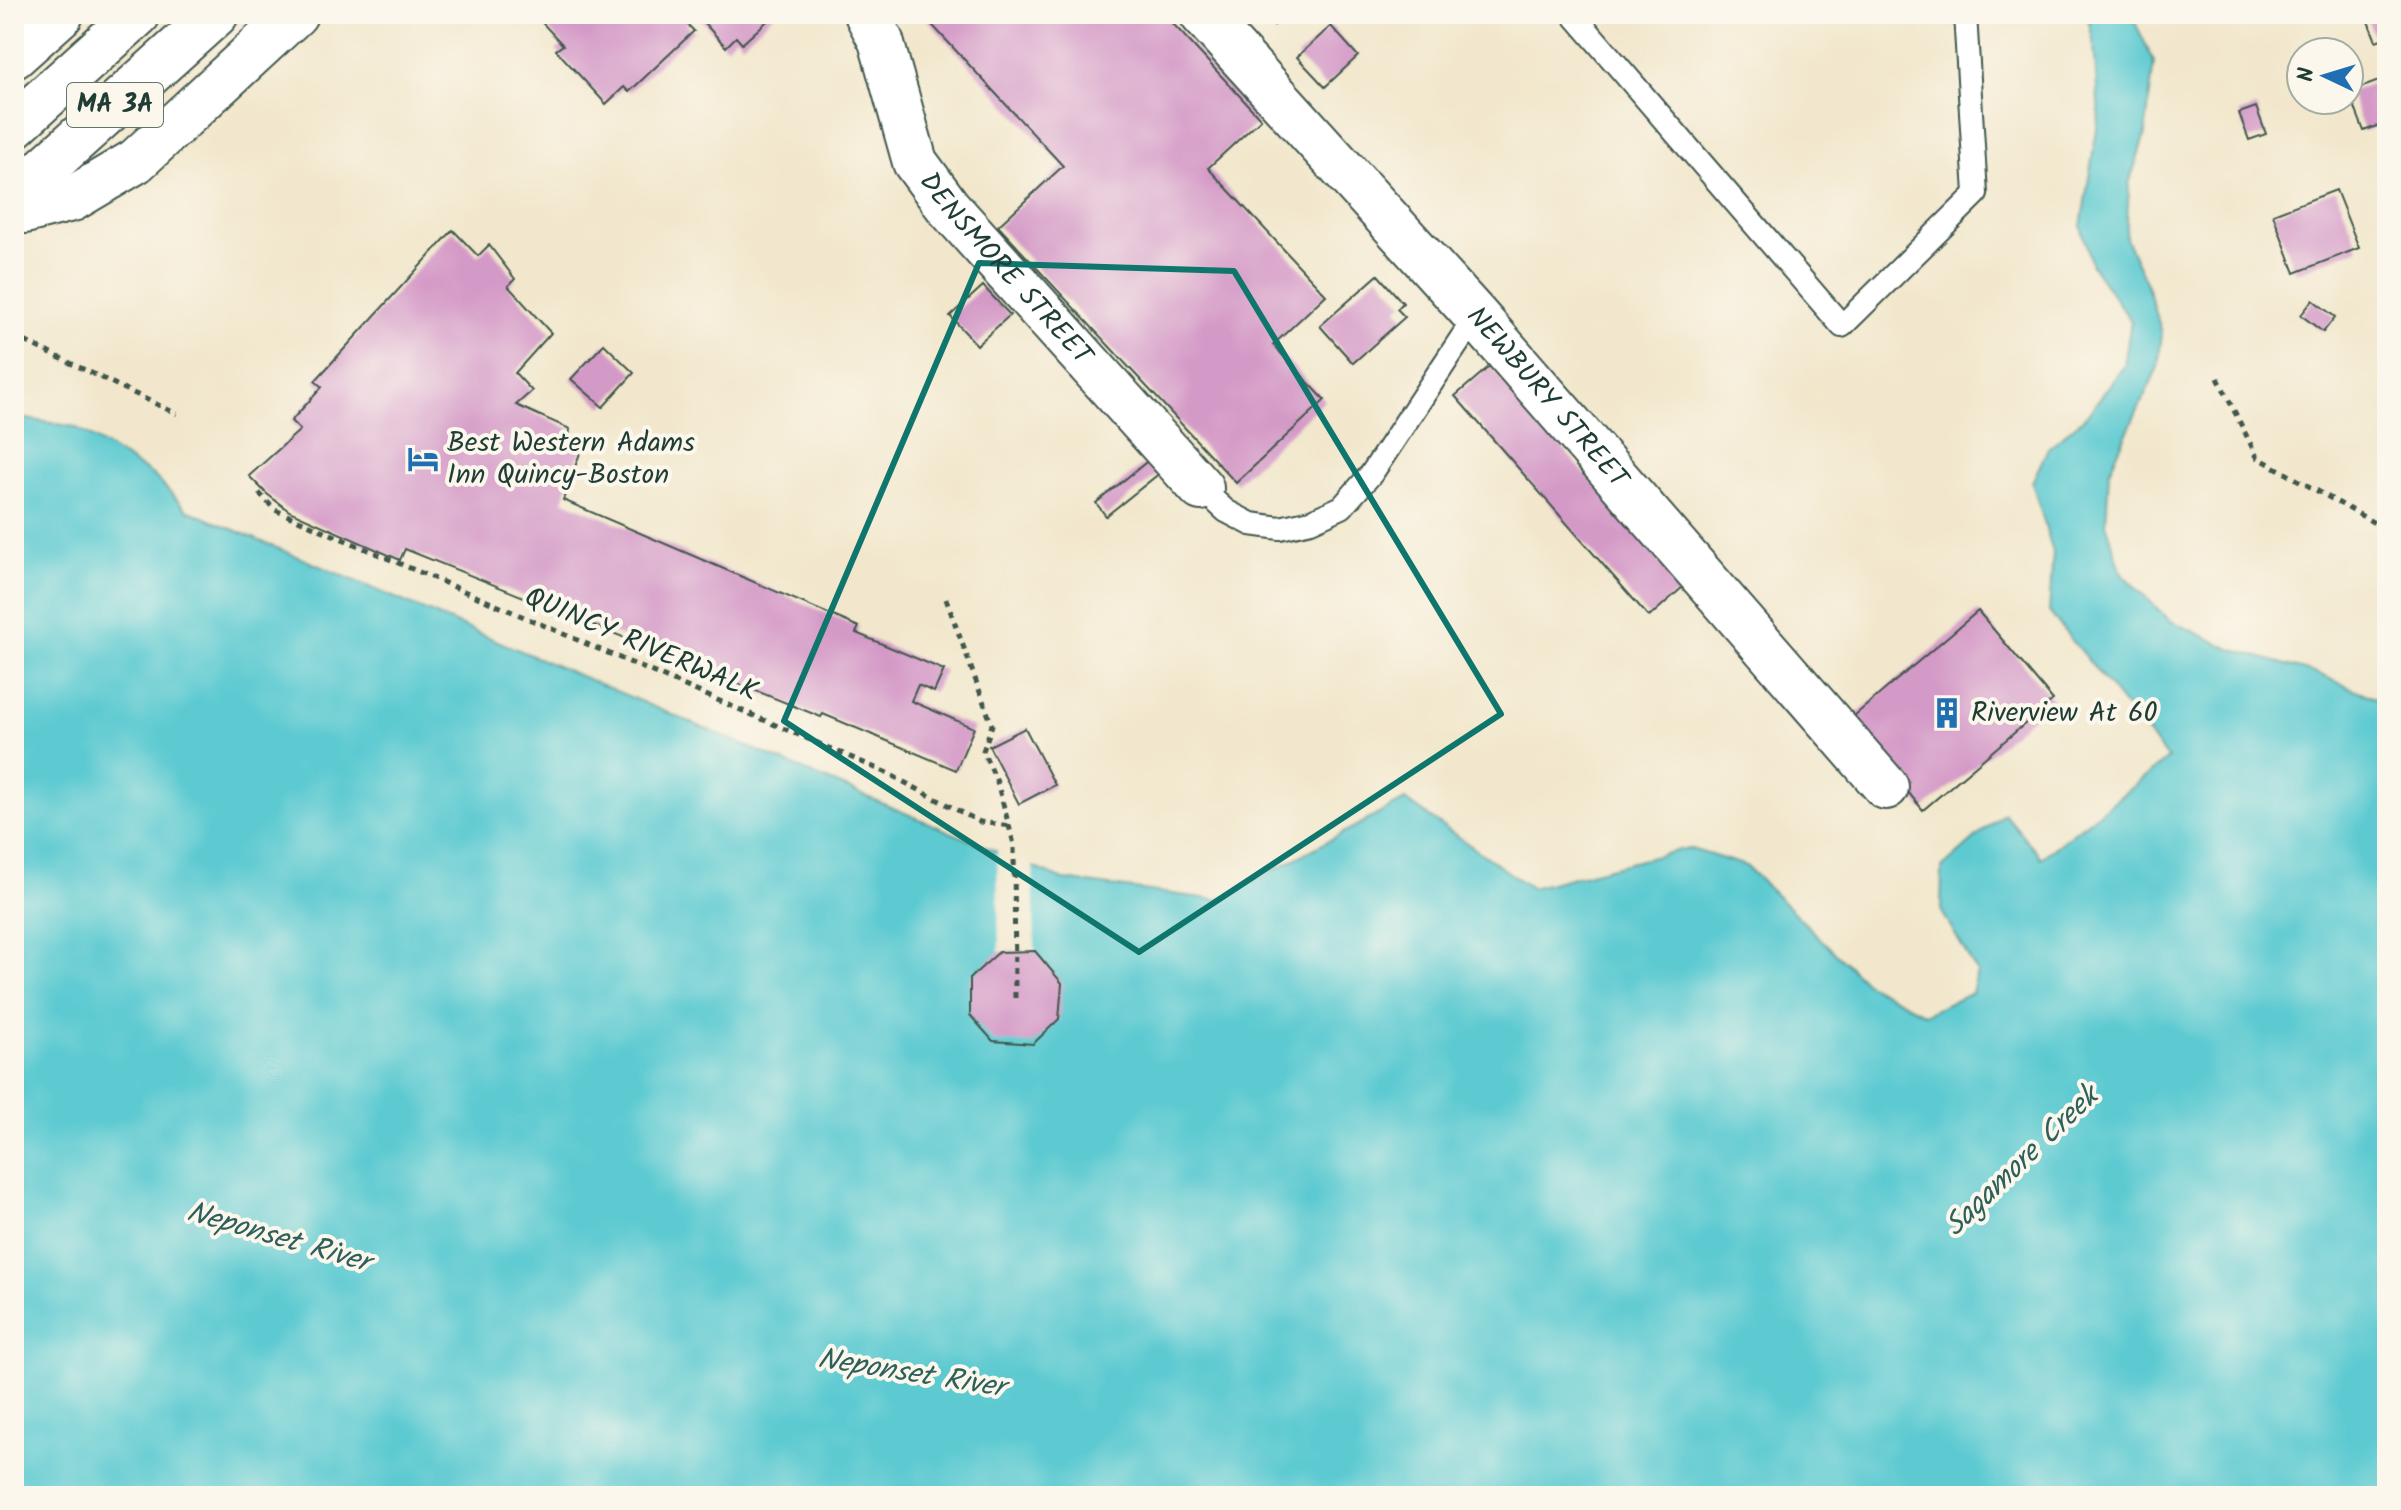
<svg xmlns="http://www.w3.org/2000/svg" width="2401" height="1510" font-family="Kalam,sans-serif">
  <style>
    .water { fill: #5dcad1; stroke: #3e8482; stroke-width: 2 }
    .pier { fill: #f2e7cc }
    .building { fill: #d49ac7 }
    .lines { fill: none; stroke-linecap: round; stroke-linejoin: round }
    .service-casing { stroke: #3f564b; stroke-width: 26 }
    .minor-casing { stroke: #3f564b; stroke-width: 48 }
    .secondary-casing { stroke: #3f564b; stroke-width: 48 }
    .primary-casing { stroke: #3f564b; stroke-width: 48 }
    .path { stroke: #3f564b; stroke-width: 5; stroke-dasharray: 6 6; stroke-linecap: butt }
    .service { stroke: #fff; stroke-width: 22 }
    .minor { stroke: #fff; stroke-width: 44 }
    .secondary { stroke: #fff; stroke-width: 44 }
    .primary { stroke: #fff; stroke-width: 44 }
    .marked { fill: none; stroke: #0f766e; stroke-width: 6; stroke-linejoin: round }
    .labels { text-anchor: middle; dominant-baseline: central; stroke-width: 8; stroke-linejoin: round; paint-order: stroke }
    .shield { fill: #fbf7ec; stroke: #61756b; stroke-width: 2 }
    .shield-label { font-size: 26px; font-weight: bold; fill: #1f3d34 }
    .street-label { font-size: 28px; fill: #1f3d34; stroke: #fbf7ec }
    .poi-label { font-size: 28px; fill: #1f3d34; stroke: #fbf7ec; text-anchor: start }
    .water-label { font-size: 30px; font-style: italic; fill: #2e605b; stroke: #fbf7ec }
  </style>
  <rect width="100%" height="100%" fill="#fbf7ec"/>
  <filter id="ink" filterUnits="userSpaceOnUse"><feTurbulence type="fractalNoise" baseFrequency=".0125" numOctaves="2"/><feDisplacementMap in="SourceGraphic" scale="16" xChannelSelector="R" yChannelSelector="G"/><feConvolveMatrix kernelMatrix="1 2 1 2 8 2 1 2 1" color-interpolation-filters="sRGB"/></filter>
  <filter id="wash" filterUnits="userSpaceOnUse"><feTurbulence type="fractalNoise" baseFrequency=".006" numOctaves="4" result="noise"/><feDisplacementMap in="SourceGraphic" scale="32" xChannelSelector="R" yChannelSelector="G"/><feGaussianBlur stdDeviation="1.8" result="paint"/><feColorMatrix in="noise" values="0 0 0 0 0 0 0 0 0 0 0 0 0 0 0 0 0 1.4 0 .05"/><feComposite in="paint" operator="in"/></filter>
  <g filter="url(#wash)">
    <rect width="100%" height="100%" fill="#f2e7cc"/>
    <polygon class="water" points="2087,14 2131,14 2154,62 2145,134 2129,184 2126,239 2146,282 2162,333 2158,367 2109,471 2106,523 2122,574 2169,620 2231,649 2318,674 2387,703 2387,1496 14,1496 14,417 75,427 153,475 187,510 1064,880 1218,900 1405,800 1531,888 1688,848 1746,866 1867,984 1925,1014 1972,993 1977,972 1941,910 1942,868 2004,813 2041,858 2168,759 2049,612 2053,552 2032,482 2048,448 2086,416 2124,366 2131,321 2092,265 2081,226 2099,117 2094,45"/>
    <polygon class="pier" points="997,847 1033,862 1035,951 999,952"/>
    <g id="blocks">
      <g class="building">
        <polygon points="534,14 775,14 742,44 736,37 726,47 696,14 686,23 694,31 629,92 624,87 606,104 556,50 563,45"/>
        <polygon points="922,14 1164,14 1261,119 1208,168 1326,295 1273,345 1325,400 1236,483 998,226 1063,166"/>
        <polygon points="1264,14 1287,14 1274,25"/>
        <polygon points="2365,14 2387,14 2387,37 2376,41"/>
        <polygon points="1331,26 1358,56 1325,87 1297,57"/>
        <polygon points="2387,78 2387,122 2364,131 2349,92"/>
        <polygon points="2256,107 2266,134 2249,140 2239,113"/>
        <polygon points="2336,190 2359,248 2295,273 2273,214"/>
        <polygon points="453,230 478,256 489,245 515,279 508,286 551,333 515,373 532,391 516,405 570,429 569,437 584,442 563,500 859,627 856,633 944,670 934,692 918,685 911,701 974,728 956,770 823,714 821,717 405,549 400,560 289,511 267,494 249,476 300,430 291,421 322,387 315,381"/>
        <polygon points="1378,275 1403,303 1397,309 1405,317 1353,363 1320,326"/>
        <polygon points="983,286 1010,315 977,345 950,316"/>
        <polygon points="2313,300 2335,317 2323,332 2301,315"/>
        <polygon points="604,344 634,373 603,407 571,379"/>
        <polygon points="1490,366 1684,586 1649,617 1455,396"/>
        <polygon points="1150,459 1161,472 1106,516 1096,503"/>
        <polygon points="1978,611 2053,700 1923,810 1848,721"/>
        <polygon points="1025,728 1055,785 1019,804 989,746"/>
        <polygon points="1035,951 1062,983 1059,1019 1033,1044 993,1041 970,1015 970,978 999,952"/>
      </g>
    </g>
  </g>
  <g filter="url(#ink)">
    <use href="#blocks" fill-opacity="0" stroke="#3f564b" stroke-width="2"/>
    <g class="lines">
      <defs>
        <g id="service">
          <polyline points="1573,14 1842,326 1976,194 1965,14"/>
          <polyline points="1201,488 1226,511 1251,524 1280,528 1311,521 1342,507 1372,473 1476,316"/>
        </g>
        <g id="minor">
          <path id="s1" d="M867 14 881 41 915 162 948 207 1201 488"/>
          <path id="s2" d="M1202 14 1476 316 1886 787"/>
        </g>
        <g id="secondary">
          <polyline points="14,56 61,14"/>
          <polyline points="14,126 138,14"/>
        </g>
        <g id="primary">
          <polyline points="14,196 216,14"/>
          <polyline points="14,208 25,211 72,199 136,161 295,14"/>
        </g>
      </defs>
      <use href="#service" class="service-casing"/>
      <use href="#minor" class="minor-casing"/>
      <use href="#secondary" class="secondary-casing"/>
      <use href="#primary" class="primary-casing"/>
      <g class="path">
        <polyline points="14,336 177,414"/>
        <polyline points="2218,378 2257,457 2387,530"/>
        <polyline points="259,493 275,510 885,772 980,822 1010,826"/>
        <polyline points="946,599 992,725 983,751 997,782 1014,844 1015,998"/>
      </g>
      <use href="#service" class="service"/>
      <use href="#minor" class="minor"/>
      <use href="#secondary" class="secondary"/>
      <use href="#primary" class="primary"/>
    </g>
  </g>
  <path class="marked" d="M979 263 1234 271 1501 714 1139 952 784 721Z"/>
  <defs>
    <symbol id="hotel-bare" viewBox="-9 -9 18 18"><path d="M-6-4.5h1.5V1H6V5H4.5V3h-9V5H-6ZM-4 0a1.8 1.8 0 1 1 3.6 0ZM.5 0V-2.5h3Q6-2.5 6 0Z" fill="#1f6fb2" stroke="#fbf7ec" stroke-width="2.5" paint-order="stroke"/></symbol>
    <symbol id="building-bare" viewBox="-9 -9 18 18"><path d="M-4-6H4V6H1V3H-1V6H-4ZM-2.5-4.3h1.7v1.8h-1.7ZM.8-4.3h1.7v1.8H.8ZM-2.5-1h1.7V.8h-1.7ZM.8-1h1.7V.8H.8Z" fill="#1f6fb2" stroke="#fbf7ec" stroke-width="2.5" paint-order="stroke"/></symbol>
  </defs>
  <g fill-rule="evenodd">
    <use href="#hotel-bare" x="401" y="437" width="44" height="44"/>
    <use href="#building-bare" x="1925" y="691" width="44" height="44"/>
  </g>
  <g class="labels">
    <rect class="shield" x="67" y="83" width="96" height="44" rx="6"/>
    <g class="shield-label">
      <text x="115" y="105">MA 3A</text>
    </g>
    <g class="street-label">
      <text stroke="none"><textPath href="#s1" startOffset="296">DENSMORE STREET</textPath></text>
      <text stroke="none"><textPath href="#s2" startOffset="516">NEWBURY STREET</textPath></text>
      <text transform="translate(641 645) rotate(23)">QUINCY RIVERWALK</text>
    </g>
    <g class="poi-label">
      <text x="447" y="443">Best Western Adams<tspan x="447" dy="32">Inn Quincy-Boston</tspan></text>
      <text x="1971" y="713">Riverview At 60</text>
    </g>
    <g class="water-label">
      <text transform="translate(2022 1162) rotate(-44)">Sagamore Creek</text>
      <text transform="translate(278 1238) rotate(16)">Neponset River</text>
      <text transform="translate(911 1374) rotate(9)">Neponset River</text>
    </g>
  </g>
  <rect width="2401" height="1510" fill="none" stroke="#fbf7ec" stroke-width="48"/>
  <g transform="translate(2325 76) rotate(274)"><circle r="38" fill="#fbf7ec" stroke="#a3ada2" stroke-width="2"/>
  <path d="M0-6L14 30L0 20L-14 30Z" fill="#1f6fb2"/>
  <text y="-12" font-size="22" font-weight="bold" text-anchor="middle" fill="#1f3d34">N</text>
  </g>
</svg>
